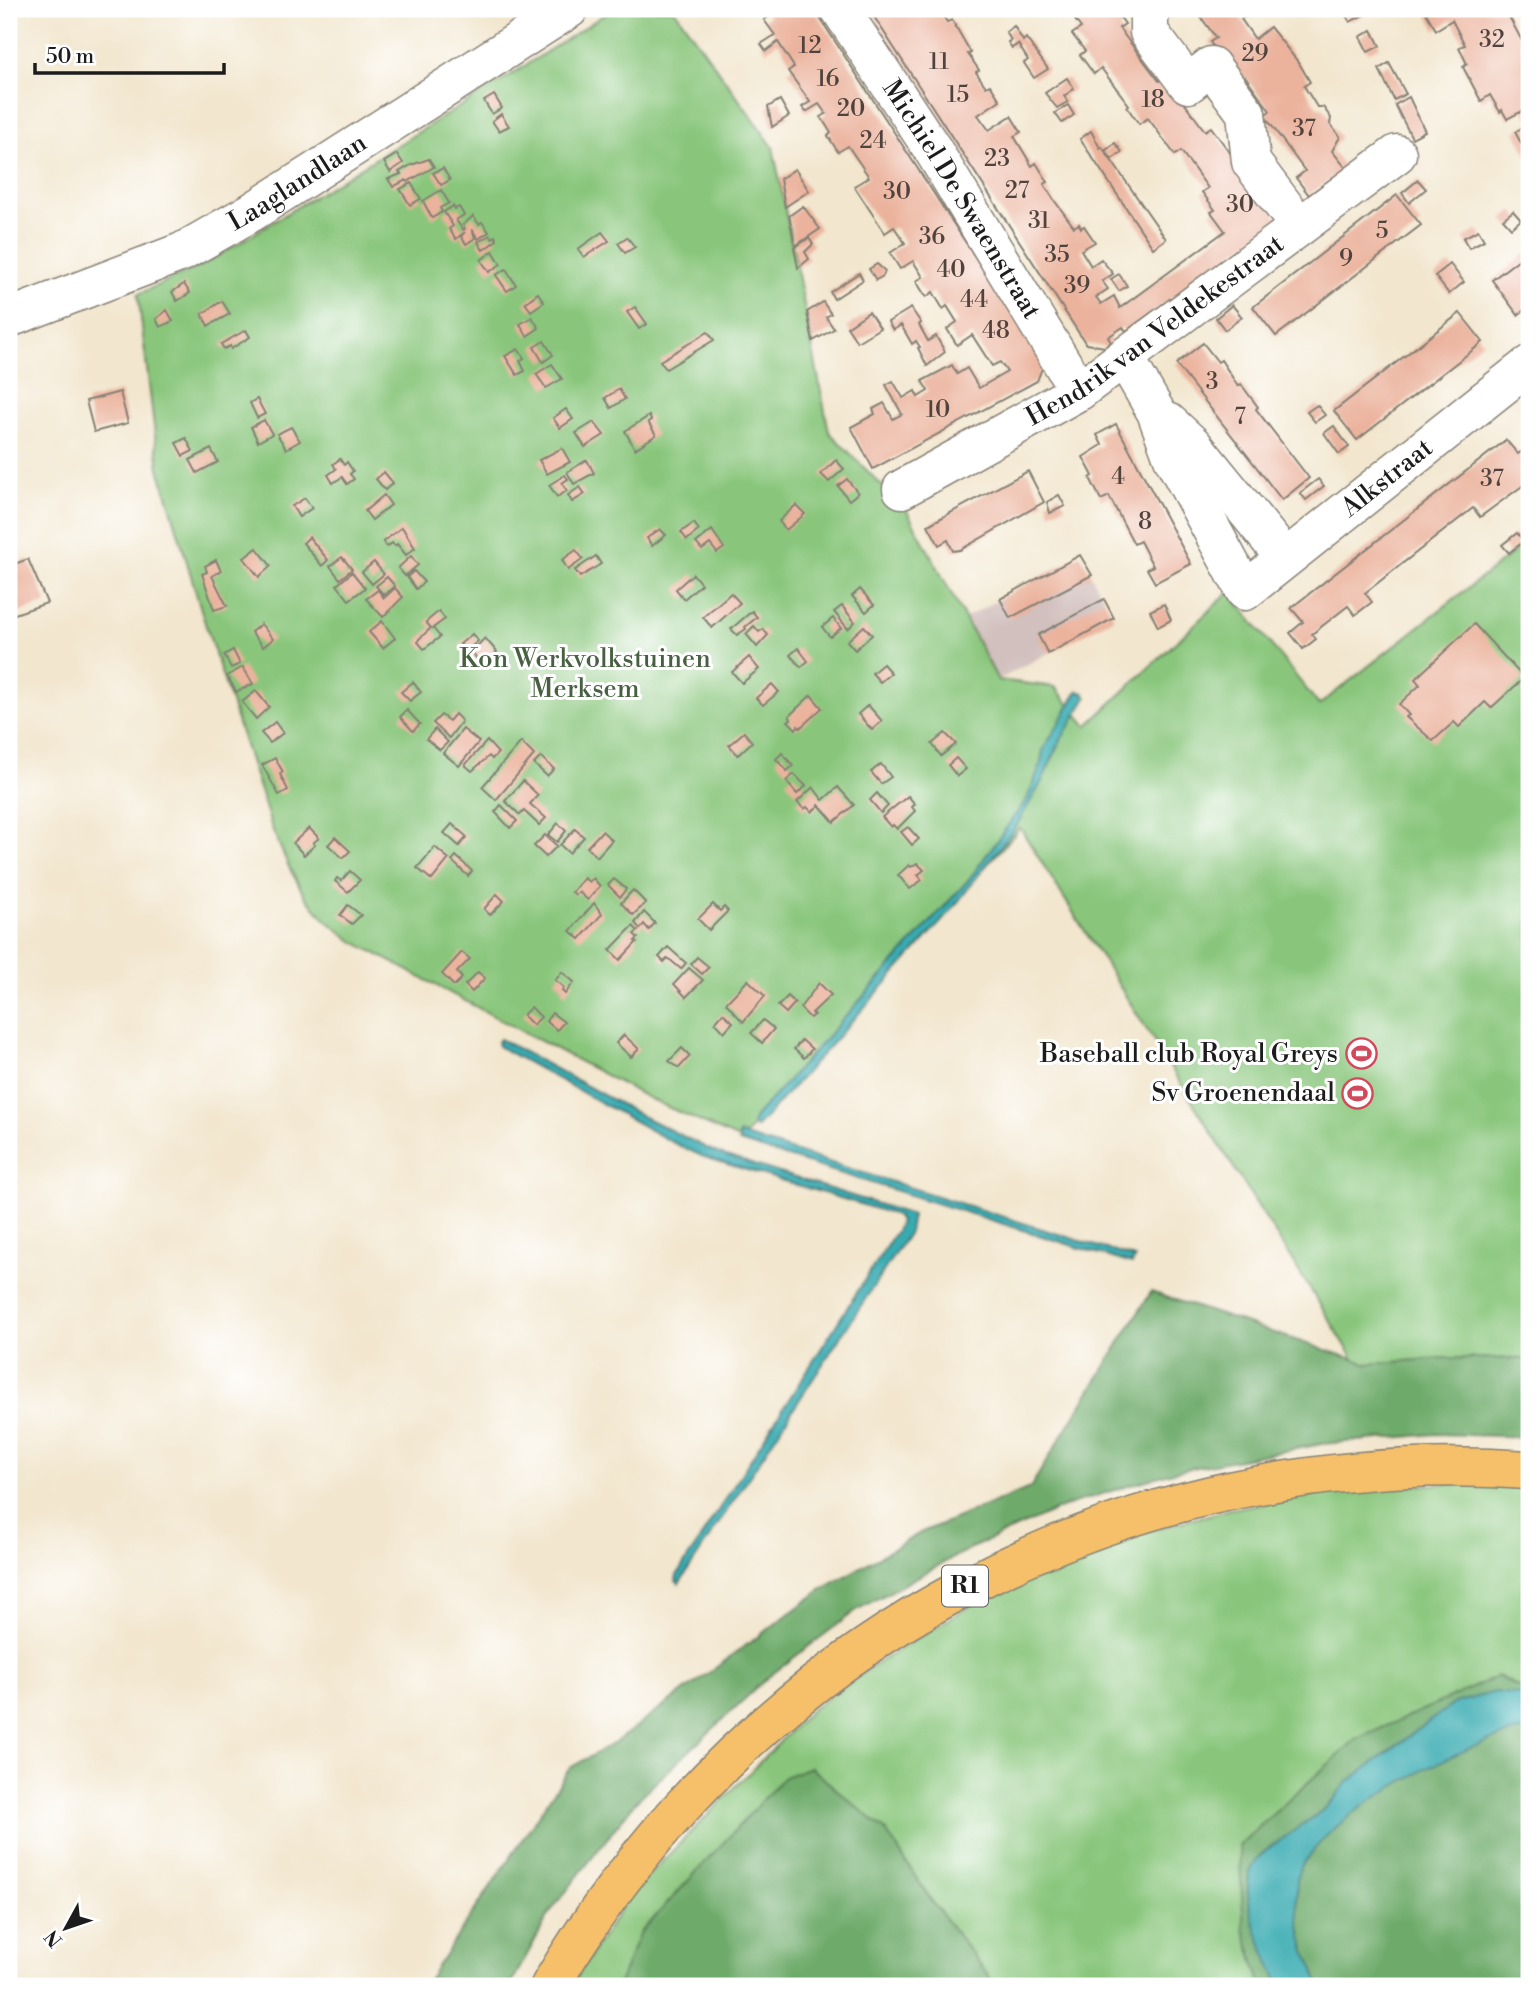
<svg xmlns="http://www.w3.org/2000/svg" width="1538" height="1995" font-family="'Libre Bodoni',serif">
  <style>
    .industrial { fill: #d1c0bd }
    .green { fill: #89c67b; stroke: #52714c; stroke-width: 2 }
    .forest { fill: #6eab6b; stroke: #456444; stroke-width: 2 }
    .water { fill: #38abb1; stroke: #2a6466; stroke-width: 2 }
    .building { fill: #ebb29c }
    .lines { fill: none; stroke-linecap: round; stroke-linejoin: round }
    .minor-casing { stroke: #878175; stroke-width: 41 }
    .highway-casing { stroke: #878175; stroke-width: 41 }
    .minor { stroke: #fff; stroke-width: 38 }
    .highway { stroke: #f6c06b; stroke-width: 38 }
    .labels { text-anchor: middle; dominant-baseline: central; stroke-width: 6; stroke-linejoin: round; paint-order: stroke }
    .number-label { font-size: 23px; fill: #50423c }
    .shield { fill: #fff; stroke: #606060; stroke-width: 2 }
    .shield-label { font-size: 24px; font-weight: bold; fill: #1c1c1c }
    .street-label { font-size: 26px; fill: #1c1c1c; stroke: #fff }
    .park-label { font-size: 26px; fill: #486042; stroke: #fff }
    .poi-label { font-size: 26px; fill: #1c1c1c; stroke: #fff; text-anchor: end }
  </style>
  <rect width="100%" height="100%" fill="#fff"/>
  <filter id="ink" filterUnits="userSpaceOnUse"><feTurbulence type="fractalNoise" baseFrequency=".0143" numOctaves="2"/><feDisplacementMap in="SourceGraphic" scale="14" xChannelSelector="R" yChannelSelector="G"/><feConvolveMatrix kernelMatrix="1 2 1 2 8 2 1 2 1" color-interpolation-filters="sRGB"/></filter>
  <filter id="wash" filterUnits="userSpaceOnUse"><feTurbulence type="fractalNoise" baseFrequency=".00686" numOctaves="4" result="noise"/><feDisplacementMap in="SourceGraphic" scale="28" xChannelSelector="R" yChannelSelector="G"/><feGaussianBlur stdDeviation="1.57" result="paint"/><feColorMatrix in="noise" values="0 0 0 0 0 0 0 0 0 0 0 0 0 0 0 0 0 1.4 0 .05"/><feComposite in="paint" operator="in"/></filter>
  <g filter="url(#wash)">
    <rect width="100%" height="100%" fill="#f2e6ce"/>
    <polygon class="industrial" points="1080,555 1114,618 998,680 965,618"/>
    <g class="green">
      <polygon points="613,9 674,9 773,147 829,432 907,511 998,680 1055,687 1087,726 1229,592 1319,705 1529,540 1529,1359 1444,1358 1368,1364 1356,1362 1020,828 741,1140 652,1100 354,942 326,920 306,898 290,869 273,831 205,623 159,468 138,294 203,265 506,78"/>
      <polygon points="1474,1483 1529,1490 1529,1693 1498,1676 1244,1929 1262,1986 571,1986 631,1893 811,1710 879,1662 970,1606 1083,1548 1231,1509 1348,1488"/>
    </g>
    <g class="forest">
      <polygon points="1151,1292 1368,1364 1444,1358 1529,1359 1529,1437 1436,1434 1322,1444 1176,1471 1070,1504 969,1549 858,1609 767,1678 636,1801 551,1911 510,1986 424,1986 570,1768 614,1743 821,1590 922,1532 1030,1488"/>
      <polygon points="1498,1676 1529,1693 1529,1986 1262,1986 1244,1929 1239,1845 1355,1740"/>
      <polygon points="810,1767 886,1831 926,1893 996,1986 618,1986 639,1934 784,1777"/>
    </g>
    <g class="water">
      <polygon points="1078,691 1084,693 1087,698 1085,701 1062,738 1040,785 1015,828 950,912 756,1128 752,1124 755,1117 970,878 1027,799 1040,767 1043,750"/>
      <polygon points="500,1039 642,1116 717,1153 912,1215 909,1232 679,1584 676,1581 677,1575 896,1231 900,1221 896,1215 704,1157 674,1143 498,1046 497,1043"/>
      <polygon points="739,1134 1135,1258 1132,1264 739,1142"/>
      <path d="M1495 1692 1524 1695 1529 1698V1729C1465 1743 1348 1802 1310 1855 1306 1860 1299 1867 1298 1873 1296 1881 1297 1892 1297 1900 1299 1934 1306 1956 1321 1986H1280C1267 1955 1231 1890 1257 1859 1267 1847 1283 1839 1295 1830 1316 1816 1333 1804 1346 1783L1454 1703Z"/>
    </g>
    <g id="blocks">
      <g class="building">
        <polygon points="764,9 814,9 1044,363 1037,381 873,469 851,427 875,414 873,409 884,403 893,419 902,414 886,385 893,381 903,398 915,391 918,397 928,391 922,381 952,365 957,374 967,368 979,388 1007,372 1000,362 992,366 972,335 957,345 947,329 957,322 947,306 943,309 933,292 926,297 916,281 923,277 913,261 900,269 890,253 905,243 894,227 885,233 854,186 869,177 848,146 838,152 828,136 831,133 821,117 826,114 819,104 806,112 802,107 810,102 788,71 794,67 778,42 766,51 761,44 775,35 764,20 769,16"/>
        <polygon points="869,9 939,9 947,22 952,20 971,53 968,54 979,70 976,72 986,87 990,85 1000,100 978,115 989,130 1011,116 1021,132 1014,136 1032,166 1036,163 1038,166 1048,182 1044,184 1054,200 1074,227 1079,224 1081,228 1084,226 1095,242 1081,250 1091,266 1101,259 1113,274 1102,281 1108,289 1096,297 1101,304 1114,296 1120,308 1225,231 1211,212 1215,210 1202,192 1208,188 1181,151 1175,155 1148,118 1139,124 1127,107 1129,105 1101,68 1094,74 1080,55 1085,51 1072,34 1081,28 1067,9 1114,9 1125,24 1119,28 1159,81 1165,77 1205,131 1211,127 1279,219 1126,331 1123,327 1108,337 1111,342 1105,347 1086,344"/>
        <polygon points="1195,9 1242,9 1247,15 1241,19 1255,39 1270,27 1299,63 1310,82 1304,86 1317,107 1323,107 1331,118 1330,124 1340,137 1332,151 1346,168 1309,195 1296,178 1305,171 1264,115 1270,111 1245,76 1238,80 1210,42 1216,38"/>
        <polygon points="1342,9 1375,9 1350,22"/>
        <polygon points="1433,9 1505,9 1529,54 1529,120 1524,110 1507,119 1502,110 1500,112 1490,95 1481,101 1463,67 1467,64 1459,47 1465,45 1456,28 1452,20 1436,30 1426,13"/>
        <polygon points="1014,26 1023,41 1026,38 1048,69 1034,78 1024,63 1028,60 1018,44 1012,48 1008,42 1011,40 1006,32"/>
        <polygon points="1372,30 1380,46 1368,52 1360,37"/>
        <polygon points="1389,63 1406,94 1394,100 1379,69"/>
        <polygon points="1067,78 1074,89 1064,96 1068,102 1057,108 1045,93"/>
        <polygon points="494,95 502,108 492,114 484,101"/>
        <polygon points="1409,97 1425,131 1412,138 1395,105"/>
        <polygon points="780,100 789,116 772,127 768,107"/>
        <polygon points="1068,105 1074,115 1062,123 1055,113"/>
        <polygon points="501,114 509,126 499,131 492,121"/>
        <polygon points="1529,124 1529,158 1515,132"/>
        <polygon points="1091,131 1100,148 1102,147 1166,239 1153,248 1080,139"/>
        <polygon points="1115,143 1122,152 1112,159 1105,151"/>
        <polygon points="397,154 403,163 390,172 384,162"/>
        <polygon points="429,159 434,167 407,182 406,180 393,187 388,179 401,174 399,172 411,165"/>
        <polygon points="443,168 450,180 441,185 433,173"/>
        <polygon points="795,169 809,191 785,207 780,179"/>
        <polygon points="1418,180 1426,189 1409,203 1402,193"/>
        <polygon points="411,183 421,199 410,205 400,189"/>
        <polygon points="441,190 449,203 440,208 442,212 432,218 423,201"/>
        <polygon points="1397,195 1421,225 1276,336 1253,307"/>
        <polygon points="453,206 455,209 459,207 464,215 456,220 463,230 465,229 463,225 473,216 479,224 482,222 489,232 478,239 472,229 475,238 466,244 461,236 465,232 456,239 449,229 453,226 444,212"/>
        <polygon points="803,206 820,229 795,246 789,216"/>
        <polygon points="1513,211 1521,220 1511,228 1503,219"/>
        <polygon points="1478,230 1484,240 1469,248 1463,238"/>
        <polygon points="602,232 609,241 584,257 578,249"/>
        <polygon points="490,235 492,238 495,236 497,240 483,250 478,242"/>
        <polygon points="627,237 635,247 625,253 618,243"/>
        <polygon points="809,238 813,244 805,252 809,259 798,268 794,248"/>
        <polygon points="493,251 501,264 489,272 481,260"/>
        <polygon points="1527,253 1529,255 1529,306 1518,315 1492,280"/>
        <polygon points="877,264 885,271 883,276 876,280 869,269"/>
        <polygon points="1450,264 1464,282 1449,294 1435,276"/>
        <polygon points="506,269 516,285 507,291 496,275"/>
        <polygon points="859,273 863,280 834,299 830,292"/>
        <polygon points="1119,274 1127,286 1119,291 1111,279"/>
        <polygon points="184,284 190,293 177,301 172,292"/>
        <polygon points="538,293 544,302 531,311 525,303"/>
        <polygon points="222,301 230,314 208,326 202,314"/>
        <polygon points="823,302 831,314 826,317 834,329 813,341 807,312"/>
        <polygon points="1232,305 1242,317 1225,330 1216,318"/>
        <polygon points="635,307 647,324 639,329 627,312"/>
        <polygon points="911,308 921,323 919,325 928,341 936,336 945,352 927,366 918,348 920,347 916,341 912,344 901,325 893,330 888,322"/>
        <polygon points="167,310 173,321 160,327 156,319"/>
        <polygon points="869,312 880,328 857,342 847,327"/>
        <polygon points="1460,313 1483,342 1357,440 1334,411"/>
        <polygon points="532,317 539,328 527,336 520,324"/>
        <polygon points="246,330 250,337 231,349 230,346 224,349 221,344"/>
        <polygon points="708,332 714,340 666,369 660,361"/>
        <polygon points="544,341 553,355 543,362 534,347"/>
        <polygon points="1203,343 1218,362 1221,360 1238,386 1241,384 1249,395 1258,407 1256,409 1309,478 1282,500 1176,364"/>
        <polygon points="518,349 524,358 520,361 525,371 517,375 505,356"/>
        <polygon points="552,364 562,379 546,388 536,374"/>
        <polygon points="619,389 625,399 611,408 605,398"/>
        <polygon points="120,392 128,423 94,432 86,401"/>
        <polygon points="257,399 265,414 257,418 250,403"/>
        <polygon points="1317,405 1325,415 1315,422 1307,412"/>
        <polygon points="566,409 573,419 560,428 553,418"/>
        <polygon points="649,416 651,420 648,422 656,435 635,449 625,431"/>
        <polygon points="264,420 272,434 258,442 251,427"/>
        <polygon points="594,422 604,435 585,447 576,433"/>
        <polygon points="1116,424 1191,564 1155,583 1147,569 1153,566 1140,541 1134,544 1109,496 1101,500 1090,478 1093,476 1083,457 1102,445 1097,435"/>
        <polygon points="1334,426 1349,447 1339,454 1324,433"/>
        <polygon points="291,427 300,441 286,449 277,434"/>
        <polygon points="186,438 193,451 183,456 176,443"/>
        <polygon points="1506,440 1518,454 1529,446 1529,481 1480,517 1473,508 1365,593 1372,602 1355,615 1348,606 1312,634 1316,639 1303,649 1290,633 1303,622 1291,608"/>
        <polygon points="562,448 570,462 547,474 539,460"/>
        <polygon points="211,449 218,462 197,473 190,460"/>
        <polygon points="340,459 344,465 347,462 353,471 350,474 354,479 347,484 342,477 333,483 328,475 336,469 333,464"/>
        <polygon points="587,460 594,473 574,484 567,472"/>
        <polygon points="836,460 844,469 829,482 821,474"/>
        <polygon points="1028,471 1044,502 960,550 953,551 948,540 939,545 928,525"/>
        <polygon points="384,472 393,483 385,490 376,479"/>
        <polygon points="565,475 568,479 562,483 567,491 557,497 549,485"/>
        <polygon points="847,479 858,493 849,500 838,486"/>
        <polygon points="1318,479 1324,486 1306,500 1300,493"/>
        <polygon points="580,487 585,494 572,502 568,495"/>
        <polygon points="384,495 391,505 372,520 365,511"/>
        <polygon points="1059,495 1065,506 1050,513 1047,502"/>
        <polygon points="305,498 312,508 299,517 292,506"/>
        <polygon points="796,505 805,514 786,530 779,521"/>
        <polygon points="694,523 699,530 687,540 681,532"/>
        <polygon points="402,527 415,548 406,555 397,544 395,546 392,543 387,547 383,542"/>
        <polygon points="660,529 666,535 652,546 647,538"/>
        <polygon points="712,530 724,548 717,553 710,544 702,550 696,543"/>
        <polygon points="1517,533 1524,541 1509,553 1502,545"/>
        <polygon points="309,537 328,560 322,566 303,543"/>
        <polygon points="257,548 271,566 259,577 244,558"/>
        <polygon points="576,550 583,559 568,570 562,560"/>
        <polygon points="1080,555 1092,575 1010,618 1000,599"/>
        <polygon points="411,556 418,565 405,576 398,568"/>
        <polygon points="596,556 601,564 580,577 575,570"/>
        <polygon points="342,557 352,569 340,579 330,566"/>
        <polygon points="28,559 47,603 9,616 9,566"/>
        <polygon points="216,560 221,571 212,576 227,606 214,610 202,574 207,572 205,566"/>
        <polygon points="374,562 384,574 372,584 362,572"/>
        <polygon points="414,571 424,582 416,589 407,577"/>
        <polygon points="352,572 365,588 349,600 337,585"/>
        <polygon points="693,574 701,584 684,599 676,589"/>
        <polygon points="387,577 395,586 384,595 376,586"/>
        <polygon points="395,588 403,597 383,617 366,599 378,590 384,598"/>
        <polygon points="860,589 874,605 866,612 852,596"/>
        <polygon points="731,593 740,603 712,628 703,617"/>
        <polygon points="1104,599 1114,618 1048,654 1038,635"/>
        <polygon points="1164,604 1171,620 1158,627 1150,611"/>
        <polygon points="842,606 855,622 848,629 834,612"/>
        <polygon points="439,611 445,619 433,628 440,637 424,649 418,642 419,639 431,628 426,622"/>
        <polygon points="752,611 757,617 745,627 746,629 737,635 731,629"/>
        <polygon points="833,618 841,628 830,637 822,627"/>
        <polygon points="382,621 395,638 383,648 369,632"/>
        <polygon points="261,624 273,639 263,647 251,632"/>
        <polygon points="1474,624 1524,678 1491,708 1485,702 1459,727 1454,722 1433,741 1406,717 1409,715 1399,704 1420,685 1415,679"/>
        <polygon points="754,626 759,632 763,629 768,635 757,647 746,634"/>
        <polygon points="864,626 872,635 855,650 847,641"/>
        <polygon points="472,634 478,641 466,651 460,644"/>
        <polygon points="485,638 497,652 481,666 472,651"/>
        <polygon points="798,648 808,661 801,667 790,655"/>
        <polygon points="233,650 240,664 231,668 224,655"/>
        <polygon points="749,657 759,669 742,683 732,672"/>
        <polygon points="883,664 891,673 880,682 872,673"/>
        <polygon points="243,667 253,684 236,692 227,676"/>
        <polygon points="413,682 421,692 410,701 401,692"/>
        <polygon points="772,684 779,692 763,705 756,698"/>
        <polygon points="256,691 269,707 256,719 242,702"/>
        <polygon points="811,695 822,708 800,728 798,726 796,729 788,721 791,719 789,716"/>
        <polygon points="868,705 882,721 872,730 858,714"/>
        <polygon points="407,710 420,724 413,731 400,717"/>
        <polygon points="455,714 462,721 449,738 433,723 441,715 449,721"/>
        <polygon points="275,722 283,733 270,743 261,733"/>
        <polygon points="435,729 448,742 440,750 426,739"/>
        <polygon points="463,729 479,742 459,766 443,753"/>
        <polygon points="744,732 752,742 738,755 729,745"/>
        <polygon points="945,733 956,744 941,756 932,744"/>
        <polygon points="487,741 498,753 492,759 489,756 472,771 465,765"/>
        <polygon points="521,742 534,755 496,800 482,787"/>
        <polygon points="782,753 793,766 787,771 776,759"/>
        <polygon points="541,757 554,769 547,776 534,764"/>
        <polygon points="275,758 283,772 280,774 288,790 279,795 262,765"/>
        <polygon points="956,758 966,769 957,776 948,765"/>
        <polygon points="881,764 891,777 881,784 871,772"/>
        <polygon points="794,774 806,786 797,794 786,781"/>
        <polygon points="523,781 538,795 530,804 546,818 539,825 524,811 520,815 505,801"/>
        <polygon points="813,787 823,800 838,787 854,805 834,822 819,805 812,812 807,807 804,809 797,802"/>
        <polygon points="877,793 888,806 881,813 870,800"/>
        <polygon points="908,796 915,804 912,807 915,811 897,829 893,825 891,827 882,817"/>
        <polygon points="501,805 517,821 510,828 495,812"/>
        <polygon points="558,823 566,831 557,842 548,835"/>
        <polygon points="452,824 467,837 459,846 444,833"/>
        <polygon points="908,827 919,839 912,845 901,832"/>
        <polygon points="309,828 319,838 313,843 315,845 304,855 293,843"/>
        <polygon points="575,829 584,837 569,853 560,845"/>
        <polygon points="602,831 612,840 597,857 587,847"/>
        <polygon points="545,835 557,846 546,857 534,846"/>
        <polygon points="335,837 350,851 343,858 328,845"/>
        <polygon points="435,847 449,859 432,880 417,868"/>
        <polygon points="456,856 472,871 468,876 452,861"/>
        <polygon points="917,863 924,870 918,875 922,880 910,889 898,875 909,865 911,867"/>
        <polygon points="350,871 360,880 348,892 335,881 337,878 341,881"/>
        <polygon points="584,878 589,882 593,878 600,886 588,900 579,892 576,895 572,892"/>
        <polygon points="614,879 626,889 620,897 608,885"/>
        <polygon points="633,890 646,903 633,915 621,903"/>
        <polygon points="497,894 504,901 490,915 484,909"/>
        <polygon points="594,903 602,914 580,939 570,931"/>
        <polygon points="713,904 720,911 724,907 728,911 709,930 698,919"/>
        <polygon points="348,905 361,915 352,924 340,915"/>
        <polygon points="644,912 655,923 649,930 644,924 640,929 635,923"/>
        <polygon points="633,926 638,931 634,934 638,938 635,941 637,942 620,960 610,950"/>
        <polygon points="668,947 686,963 681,969 668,958 664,962 659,957"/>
        <polygon points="462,952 470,959 457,972 462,978 454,986 442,974"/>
        <polygon points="697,957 709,967 702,974 691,964"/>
        <polygon points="689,968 703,980 686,997 674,984"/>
        <polygon points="478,972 485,978 472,992 465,985"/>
        <polygon points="562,972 574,982 565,994 562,991 564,988 555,980"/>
        <polygon points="748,980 765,996 743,1022 726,1003"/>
        <polygon points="819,983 831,995 812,1013 814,1015 810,1018 800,1008"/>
        <polygon points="788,996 795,1003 786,1013 778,1006"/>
        <polygon points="531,1007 541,1017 533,1025 523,1015"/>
        <polygon points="552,1013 564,1022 557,1030 546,1021"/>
        <polygon points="723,1013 733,1022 724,1032 715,1022"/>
        <polygon points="763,1020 774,1029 762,1043 751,1033"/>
        <polygon points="624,1035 639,1049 631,1057 616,1043"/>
        <polygon points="802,1040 812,1049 804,1058 794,1049"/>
        <polygon points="682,1048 690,1056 679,1068 669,1061"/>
      </g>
    </g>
  </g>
  <g filter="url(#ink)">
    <use href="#blocks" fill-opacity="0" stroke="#878175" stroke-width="2"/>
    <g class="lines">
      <defs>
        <g id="minor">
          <path id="s1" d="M840 9 933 150 1079 391"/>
          <polyline points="1149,9 1149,32 1188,84 1211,66 1246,113 1251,162 1299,226"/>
          <path id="s2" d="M9 318 182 252 252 212 569 9"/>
          <path id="s3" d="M1125 358 1156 412 1173 458 1245 591 1529 365"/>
          <polyline points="1168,422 1193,445 1285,558"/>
          <path id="s4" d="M902 489 1079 391 1397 154"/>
        </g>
        <path id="highway" d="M550 1986C755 1638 1126 1442 1529 1470"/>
      </defs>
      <use href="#minor" class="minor-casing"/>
      <use href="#highway" class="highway-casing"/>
      <use href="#minor" class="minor"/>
      <use href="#highway" class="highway"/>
    </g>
  </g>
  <defs>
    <symbol id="stadium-ring" viewBox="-11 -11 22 22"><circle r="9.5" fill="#fff" stroke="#d1495b" stroke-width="1.5"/><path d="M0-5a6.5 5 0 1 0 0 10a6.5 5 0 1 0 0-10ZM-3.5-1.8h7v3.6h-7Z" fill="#d1495b"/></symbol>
  </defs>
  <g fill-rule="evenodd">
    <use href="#stadium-ring" x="1344" y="1036" width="35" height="35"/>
    <use href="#stadium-ring" x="1340" y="1076" width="35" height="35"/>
  </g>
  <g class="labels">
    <g class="number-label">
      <text x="1492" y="40">32</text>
      <text x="810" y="46">12</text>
      <text x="1255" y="54">29</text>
      <text x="939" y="62">11</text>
      <text x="828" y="79">16</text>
      <text x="958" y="95">15</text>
      <text x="1153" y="100">18</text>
      <text x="851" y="109">20</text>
      <text x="1304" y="129">37</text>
      <text x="873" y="141">24</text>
      <text x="997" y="159">23</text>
      <text x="1017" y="191">27</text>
      <text x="897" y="192">30</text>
      <text x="1240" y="205">30</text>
      <text x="1039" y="221">31</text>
      <text x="1382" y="231">5</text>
      <text x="932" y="237">36</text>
      <text x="1057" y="255">35</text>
      <text x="1346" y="259">9</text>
      <text x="951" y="270">40</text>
      <text x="1077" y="286">39</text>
      <text x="974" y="300">44</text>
      <text x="996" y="331">48</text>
      <text x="1212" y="382">3</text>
      <text x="938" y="410">10</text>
      <text x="1240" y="417">7</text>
      <text x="1118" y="477">4</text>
      <text x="1492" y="479">37</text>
      <text x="1145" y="522">8</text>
    </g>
    <rect class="shield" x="942" y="1565.5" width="46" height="41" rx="5"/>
    <g class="shield-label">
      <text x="965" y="1586">R1</text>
    </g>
    <g class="street-label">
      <text stroke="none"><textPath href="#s2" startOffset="320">Laaglandlaan</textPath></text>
      <text stroke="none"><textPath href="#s1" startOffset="226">Michiel De Swaenstraat</textPath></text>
      <text stroke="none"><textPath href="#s4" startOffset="299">Hendrik van Veldekestraat</textPath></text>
      <text stroke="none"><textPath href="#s3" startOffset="444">Alkstraat</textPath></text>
    </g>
    <g class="park-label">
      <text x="585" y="659">Kon Werkvolkstuinen<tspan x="585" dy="30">Merksem</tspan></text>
    </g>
    <g class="poi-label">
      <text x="1338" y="1054">Baseball club Royal Greys</text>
      <text x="1335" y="1093">Sv Groenendaal</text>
    </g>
  </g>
  <rect width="1538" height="1995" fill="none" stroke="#fff" stroke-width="35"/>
  <g transform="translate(66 1928) rotate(230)" stroke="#ffffff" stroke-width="5" paint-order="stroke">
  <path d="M0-5L12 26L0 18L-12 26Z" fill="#1c1c1c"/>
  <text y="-10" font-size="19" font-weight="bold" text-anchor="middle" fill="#1c1c1c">N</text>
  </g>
  <path d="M35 63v10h189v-10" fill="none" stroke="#1c1c1c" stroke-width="3.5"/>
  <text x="46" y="63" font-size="21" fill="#1c1c1c" stroke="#ffffff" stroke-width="5" paint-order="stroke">50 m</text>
</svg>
